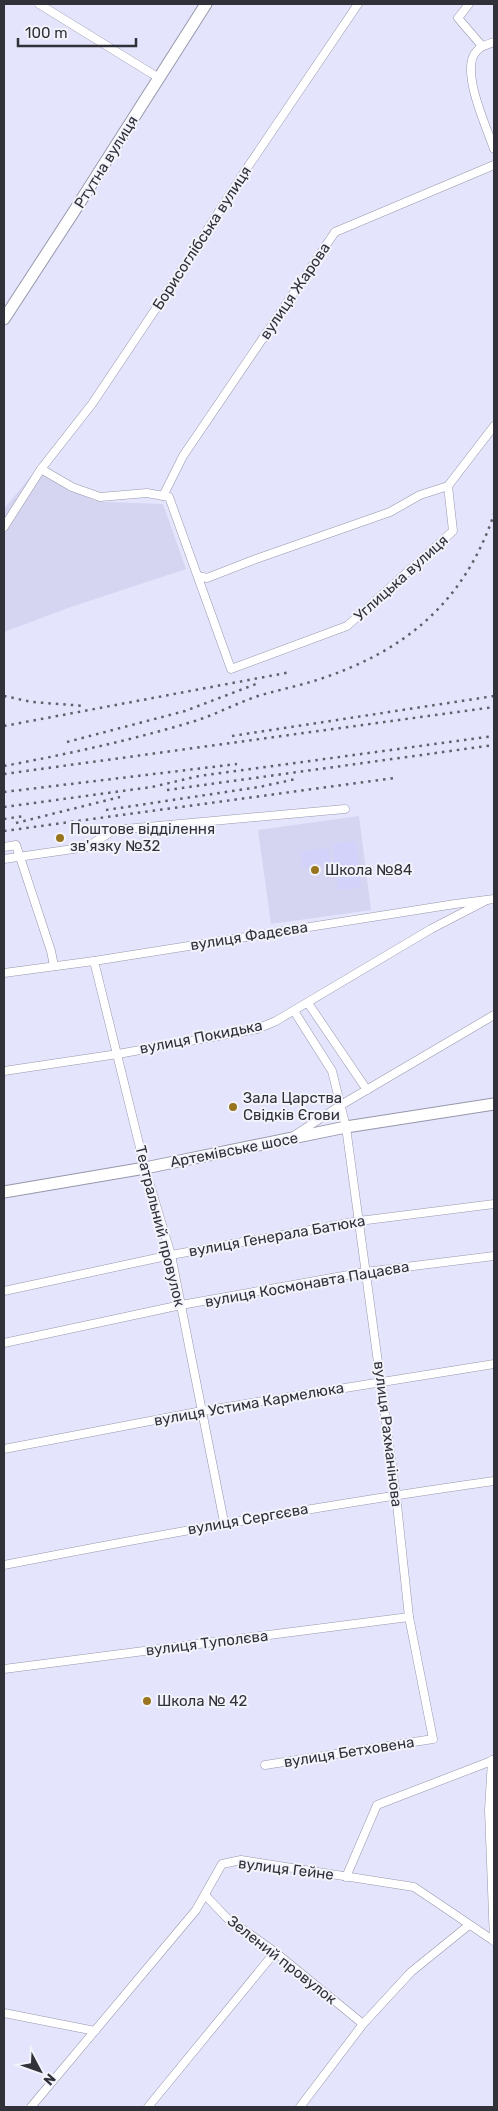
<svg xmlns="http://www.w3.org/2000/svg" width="498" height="2111" font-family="Rubik,sans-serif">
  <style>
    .built { fill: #d5d5f2 }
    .green { fill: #d3d2fb }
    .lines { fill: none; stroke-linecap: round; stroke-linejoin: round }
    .minor-casing { stroke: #9797ac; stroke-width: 9 }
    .secondary-casing { stroke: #9797ac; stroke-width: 13 }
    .minor { stroke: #fff; stroke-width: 8 }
    .secondary { stroke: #fff; stroke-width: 11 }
    .rail { stroke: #60606d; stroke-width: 2.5; stroke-dasharray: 2.5 5; stroke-linecap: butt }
    .poi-dot { fill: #98751e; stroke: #f3f3fc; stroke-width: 2 }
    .labels { text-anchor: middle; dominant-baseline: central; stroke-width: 4; stroke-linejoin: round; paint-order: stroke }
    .street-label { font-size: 15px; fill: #31313a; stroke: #f3f3fc }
    .poi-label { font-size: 15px; fill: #31313a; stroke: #f3f3fc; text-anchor: start }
  </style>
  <rect width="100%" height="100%" fill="#e4e4fc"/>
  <g class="built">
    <polygon points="35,471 93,500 103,502 163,504 186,569 68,608 4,632 4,509"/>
    <polygon points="359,816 371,910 271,924 258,830"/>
  </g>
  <g class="green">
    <polygon points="356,841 361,887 338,890 332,844"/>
    <polygon points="329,848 331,863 302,867 300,852"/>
  </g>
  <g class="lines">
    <defs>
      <g id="minor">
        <polyline points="39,4 159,78"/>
        <polyline points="469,4 458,18 482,46"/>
        <path d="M494 42C486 45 480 46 475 53 461 73 487 128 494 149"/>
        <polyline points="41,469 72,487 100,497 147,493 169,497 231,669 347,626 453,531 448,486 494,426"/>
        <polyline points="163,496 183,456 335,232 494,165"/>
        <polyline points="4,527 41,469 92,404 175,280 243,174 358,4"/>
        <polyline points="198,576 207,578 256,559 390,512 420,495 448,486"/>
        <polyline points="4,847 16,845 51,951 54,966"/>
        <polyline points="4,859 87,847 114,830 345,809"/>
        <polyline points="94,961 145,1168 171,1255 224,1522"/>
        <polyline points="4,973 94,961 455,904 494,899"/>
        <polyline points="308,1003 367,1090"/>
        <polyline points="4,1071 118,1054 257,1029 276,1021 431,929 487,900"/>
        <polyline points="295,1135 341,1105 494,1015"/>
        <polyline points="4,1291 171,1255 359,1221 494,1204"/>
        <polyline points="4,1343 181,1305 365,1272 494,1256"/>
        <polyline points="4,1449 202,1411 494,1364"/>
        <path d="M4 1565C167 1533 330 1504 494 1481"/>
        <polyline points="4,1669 409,1617"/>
        <polyline points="492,1760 489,1810 494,1941"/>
        <polyline points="265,1765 433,1739 409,1617 396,1495 346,1127 332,1071 294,1011"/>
        <polyline points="346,1877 377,1805 494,1760"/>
        <polyline points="205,1895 227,1918 275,1952 363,2024"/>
        <polyline points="4,2013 95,2031"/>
        <polyline points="31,2107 196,1910 222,1864 241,1860 414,1887 494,1941"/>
        <polyline points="148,2107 275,1952"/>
        <polyline points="300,2107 363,2024 411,1972 469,1925"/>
      </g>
      <g id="secondary">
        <polyline points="4,319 73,213 206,4"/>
        <polyline points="4,1192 145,1168 346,1127 494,1104"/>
      </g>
    </defs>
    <use href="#minor" class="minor-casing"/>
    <use href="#secondary" class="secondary-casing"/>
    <use href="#minor" class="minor"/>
    <use href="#secondary" class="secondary"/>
    <g class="rail">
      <polyline points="4,696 32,702 85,706"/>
      <polyline points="4,726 291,672"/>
      <polyline points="232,736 494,696"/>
      <polyline points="67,742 185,711 256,684"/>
      <path d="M4 766C68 754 132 740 195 721 217 714 237 703 258 696 278 690 298 686 317 680 404 652 464 603 494 514"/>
      <polyline points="4,774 494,707"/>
      <polyline points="167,790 494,745"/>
      <polyline points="4,792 237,764"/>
      <polyline points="4,807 152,787 199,776 494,736"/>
      <polyline points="106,810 259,787 296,779"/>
      <polyline points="4,819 24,816"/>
      <polyline points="16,823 120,797"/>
      <polyline points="4,831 394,778"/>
    </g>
  </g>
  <g class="poi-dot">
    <circle cx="60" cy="838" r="5"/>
    <circle cx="315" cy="870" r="5"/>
    <circle cx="233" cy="1107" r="5"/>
    <circle cx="147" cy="1701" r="5"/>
  </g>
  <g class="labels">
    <g class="street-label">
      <text transform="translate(106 162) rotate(-58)">Ртутна вулиця</text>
      <text transform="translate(202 238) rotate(-57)">Борисоглібська вулиця</text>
      <text transform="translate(295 291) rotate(-56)">вулиця Жарова</text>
      <text transform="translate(401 578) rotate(-42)">Углицька вулиця</text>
      <text transform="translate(249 936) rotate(-9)">вулиця Фадєєва</text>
      <text transform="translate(201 1037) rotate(-11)">вулиця Покидька</text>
      <text transform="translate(234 1150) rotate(-11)">Артемівське шосе</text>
      <text transform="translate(160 1226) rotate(76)">Театральний провулок</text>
      <text transform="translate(277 1236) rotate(-10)">вулиця Генерала Батюка</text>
      <text transform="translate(307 1284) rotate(-10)">вулиця Космонавта Пацаєва</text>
      <text transform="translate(249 1404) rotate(-10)">вулиця Устима Кармелюка</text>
      <text transform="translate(388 1434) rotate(83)">вулиця Рахманінова</text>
      <text transform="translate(248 1519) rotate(-10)">вулиця Сергєєва</text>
      <text transform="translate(207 1643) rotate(-7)">вулиця Туполєва</text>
      <text transform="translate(349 1752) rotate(-9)">вулиця Бетховена</text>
      <text transform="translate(286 1869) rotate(7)">вулиця Гейне</text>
      <text transform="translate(282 1960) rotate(38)">Зелений провулок</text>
    </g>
    <g class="poi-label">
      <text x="70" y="829">Поштове відділення<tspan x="70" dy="17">зв'язку №32</tspan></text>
      <text x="325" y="870">Школа №84</text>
      <text x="243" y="1098">Зала Царства<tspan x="243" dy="17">Свідків Єгови</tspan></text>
      <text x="157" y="1701">Школа № 42</text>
    </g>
  </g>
  <rect width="498" height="2111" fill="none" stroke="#31313a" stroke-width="10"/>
  <g transform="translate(40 2071) rotate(131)" stroke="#f3f3fc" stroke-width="4" paint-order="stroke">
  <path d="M0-4L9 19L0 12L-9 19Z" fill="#31313a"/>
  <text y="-8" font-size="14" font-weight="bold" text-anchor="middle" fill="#31313a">N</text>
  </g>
  <path d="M18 38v8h118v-8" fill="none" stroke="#31313a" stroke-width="2.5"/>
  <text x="25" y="38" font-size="15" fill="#31313a" stroke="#f3f3fc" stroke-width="4" paint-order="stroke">100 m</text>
</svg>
